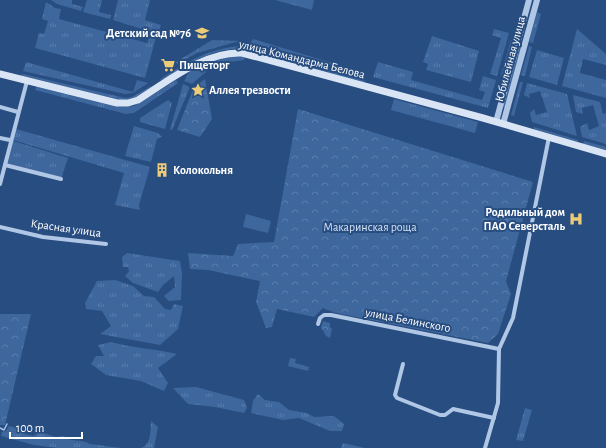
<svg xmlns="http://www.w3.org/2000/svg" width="606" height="448" font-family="'Alegreya Sans',sans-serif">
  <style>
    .grass { fill: url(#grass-tufts) }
    .forest { fill: url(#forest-crowns) }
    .pitch { fill: #3d679d }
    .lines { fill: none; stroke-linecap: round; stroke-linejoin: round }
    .stream { stroke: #a5c2e6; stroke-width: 1.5 }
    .minor { stroke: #b0c7e6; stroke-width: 4 }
    .tertiary { stroke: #b0c7e6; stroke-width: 6 }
    .secondary { stroke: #d9e5f5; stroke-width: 7 }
    .labels { text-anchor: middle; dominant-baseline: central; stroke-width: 4; stroke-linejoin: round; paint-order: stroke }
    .poi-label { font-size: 12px; font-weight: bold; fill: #fff; stroke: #284d80; text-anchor: start }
    .street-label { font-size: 12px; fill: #fff; stroke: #284d80 }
    .park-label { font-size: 12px; fill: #d3e2f5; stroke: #284d80 }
  </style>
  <defs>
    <pattern id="grass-tufts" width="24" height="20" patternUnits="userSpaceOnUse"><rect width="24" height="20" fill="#3d679d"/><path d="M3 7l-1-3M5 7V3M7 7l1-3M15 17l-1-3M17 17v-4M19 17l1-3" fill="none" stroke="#5a7eac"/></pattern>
    <pattern id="forest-crowns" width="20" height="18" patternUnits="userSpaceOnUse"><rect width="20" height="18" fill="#3d679d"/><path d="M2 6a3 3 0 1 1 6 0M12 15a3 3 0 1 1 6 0" fill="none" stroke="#5a7eac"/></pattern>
  </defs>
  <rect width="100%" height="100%" fill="#284d80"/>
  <g class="grass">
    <polygon points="51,0 72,0 72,4 83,7 81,11 57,4"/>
    <polygon points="87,0 102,0 99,12 111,15 110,19 83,12"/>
    <polygon points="118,0 150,0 145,20 161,25 158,34 113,20"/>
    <polygon points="275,0 314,0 312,10"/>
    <polygon points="46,2 55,8 61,9 59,19 147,43 150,34 156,37 145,78 35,48 39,33 44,34 48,21 42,19"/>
    <polygon points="537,12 541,14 533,43 529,42"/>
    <polygon points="494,29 509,33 497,76 490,74 501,38 492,35"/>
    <polygon points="577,29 606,54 606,65 583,59 580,73 606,80 606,98 562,86"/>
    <polygon points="432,36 479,51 471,82 426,70 428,64 423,62"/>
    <polygon points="511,40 516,41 506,76 501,75"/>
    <polygon points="520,43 523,44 506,108 503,107"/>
    <path d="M239 46 237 49C209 49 188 65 165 79L159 80C187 62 205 50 239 46Z"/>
    <polygon points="529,46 532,47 525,76 521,75"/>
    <polygon points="249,47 365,78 364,83 248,53"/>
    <polygon points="537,50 564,58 557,85 529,77"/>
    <polygon points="245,55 244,60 221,63 207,71 203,64 213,58"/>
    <polygon points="26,62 133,92 137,80 148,83 133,93 125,94 23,71"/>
    <polygon points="378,62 413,72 411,80 482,100 485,92 479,90 483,76 496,80 488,108 373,77"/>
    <polygon points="201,64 206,72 192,84 184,81 190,71"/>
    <path d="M23 74 125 98 132 97 151 86 150 89C140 95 132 100 119 100L20 75Z"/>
    <polygon points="176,80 178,83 134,113 126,114 35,90 37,85 122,107 134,106"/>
    <polygon points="520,82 523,82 514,116 511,115"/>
    <polygon points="527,83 567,94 577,136 532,122 530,113 534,109 536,115 547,112 540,91 529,94 530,98 524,95"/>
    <polygon points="183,84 190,87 172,130 170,130"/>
    <polygon points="573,95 600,102 603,114 606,113 606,144 582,137 580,127 587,123 589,130 599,126 593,105 582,108 583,114 576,112"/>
    <polygon points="394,99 478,122 475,133 391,110"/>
    <polygon points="168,100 172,103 165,129 140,122 140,118"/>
    <polygon points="134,126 158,133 162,137 157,139 151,162 125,156"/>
    <polygon points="534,127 578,140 578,142 534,129"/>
    <polygon points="16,129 150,167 139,205 140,210 115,205 124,173 13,140"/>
    <polygon points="10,140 68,158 61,179 5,165"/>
    <polygon points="584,141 606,147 606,150 583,144"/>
    <polygon points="127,253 180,261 182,273 181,300 169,301 164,296 175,287 174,276 163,285 158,292 133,283 125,276 129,271 128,267 123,267 122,257"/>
    <polygon points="115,280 133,286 144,296 154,297 165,309 171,310 174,304 183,306 178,329 160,345 100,334 111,326 102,311 86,309 85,303 97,281"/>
    <path d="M111 342C133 348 155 349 177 354L158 368 168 383 164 391 141 381 106 375 91 364 96 356H104L98 345Z"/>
    <polygon points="196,387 244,400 247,408 244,413 215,407 188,404 173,388"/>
    <polygon points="258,394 265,400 279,402 289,410 307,413 314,417 334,416 344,424 342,431 330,431 299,418 283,420 251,413 253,401"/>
    <polygon points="525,408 532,410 523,441 516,440"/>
    <path d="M151 421 158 427 154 448H141C152 444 150 430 151 421Z"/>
    <path d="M9 426 23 429 25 434 33 436 40 432 56 437 63 436C70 443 81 438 90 444L122 448H57L34 445 1 436 2 432 6 431Z"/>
    <polygon points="343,443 365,448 341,448"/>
  </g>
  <g class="forest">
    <polygon points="253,39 365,73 366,75 250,43"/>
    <polygon points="212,40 242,41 241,43 236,42 197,53 177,64 176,62"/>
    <polygon points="205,79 212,119 200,137 177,130 194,87"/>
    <polygon points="298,109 533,182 506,281 511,294 498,334 488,343 336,313 323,308 314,317 277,309 272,327 266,328 256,302 260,281 208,270 190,269 188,253 233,256 238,244 274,242"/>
    <polygon points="0,314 31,314 5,425 0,425"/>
    <polygon points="323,321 330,323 330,327 332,329 330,338 326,336 321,327"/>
    <polygon points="290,358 296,359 295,363 309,367 308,371 288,366"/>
  </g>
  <polygon class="pitch" points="246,214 271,221 268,233 243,227"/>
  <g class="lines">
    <polyline class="stream" points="0,428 4,430 7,424"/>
    <g class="minor">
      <polyline points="0,107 18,112"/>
      <polyline points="0,138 10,140"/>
      <polyline points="5,165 61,179"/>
      <polyline points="0,184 27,81"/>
      <polyline points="0,227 43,237 106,244"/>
      <polyline points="318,324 320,318 324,315 331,315 499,349"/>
      <polyline points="403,364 395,395 397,398 440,415 445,415 453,409 494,418"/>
      <polyline points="485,448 498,403 499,349 513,318 549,137"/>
    </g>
    <g class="tertiary">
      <polyline points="496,122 529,0"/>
      <polyline points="503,124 537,0"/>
    </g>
    <path class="secondary" d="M0 74 117 103H128L138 100C168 81 205 51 242 53L483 118 606 154"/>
  </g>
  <defs>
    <symbol id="school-bare" viewBox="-9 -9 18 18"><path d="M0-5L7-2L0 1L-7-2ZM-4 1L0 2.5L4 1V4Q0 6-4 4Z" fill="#edcc77" stroke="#284d80" stroke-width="2.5" paint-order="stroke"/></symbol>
    <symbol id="supermarket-bare" viewBox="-9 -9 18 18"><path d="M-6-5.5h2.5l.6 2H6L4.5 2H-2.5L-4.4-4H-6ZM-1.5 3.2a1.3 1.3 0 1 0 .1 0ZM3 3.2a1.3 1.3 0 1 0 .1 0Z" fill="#edcc77" stroke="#284d80" stroke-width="2.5" paint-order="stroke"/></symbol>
    <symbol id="sight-bare" viewBox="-9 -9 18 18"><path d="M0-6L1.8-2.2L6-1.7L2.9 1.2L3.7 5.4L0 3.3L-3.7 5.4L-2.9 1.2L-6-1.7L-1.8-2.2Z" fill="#edcc77" stroke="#284d80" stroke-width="2.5" paint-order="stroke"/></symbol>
    <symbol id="building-bare" viewBox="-9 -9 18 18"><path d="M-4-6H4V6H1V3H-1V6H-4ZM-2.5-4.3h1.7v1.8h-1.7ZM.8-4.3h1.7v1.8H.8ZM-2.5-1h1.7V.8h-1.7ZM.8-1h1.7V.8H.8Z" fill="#edcc77" stroke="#284d80" stroke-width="2.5" paint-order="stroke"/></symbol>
    <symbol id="hospital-bare" viewBox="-9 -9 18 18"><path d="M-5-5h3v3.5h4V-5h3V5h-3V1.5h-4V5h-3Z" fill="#edcc77" stroke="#284d80" stroke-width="2.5" paint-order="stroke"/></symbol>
  </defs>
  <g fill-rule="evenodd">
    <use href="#school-bare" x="192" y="23" width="20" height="20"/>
    <use href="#supermarket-bare" x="158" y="55" width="20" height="20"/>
    <use href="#sight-bare" x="188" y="80" width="20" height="20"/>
    <use href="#building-bare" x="152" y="160" width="20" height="20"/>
    <use href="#hospital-bare" x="566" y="209" width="20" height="20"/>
  </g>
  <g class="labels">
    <g class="poi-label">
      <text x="191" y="33" text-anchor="end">Детский сад №76</text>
      <text x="179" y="65">Пищеторг</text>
      <text x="209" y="90">Аллея трезвости</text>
      <text x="173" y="170">Колокольня</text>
      <text x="565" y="212" text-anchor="end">Родильный дом<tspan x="565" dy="14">ПАО Северсталь</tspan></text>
    </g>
    <g class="street-label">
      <text transform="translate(302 59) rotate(14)">улица Командарма Белова</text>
      <text transform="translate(510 59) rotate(-75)">Юбилейная улица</text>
      <text transform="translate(66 228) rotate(8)">Красная улица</text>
      <text transform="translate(408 320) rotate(11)">улица Белинского</text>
    </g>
    <g class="park-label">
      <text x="370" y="227">Макаринская роща</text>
    </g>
  </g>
  <path d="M10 432v6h72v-6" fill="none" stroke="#ffffff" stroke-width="2"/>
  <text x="16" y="432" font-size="12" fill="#ffffff" stroke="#284d80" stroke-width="3" paint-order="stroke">100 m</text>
</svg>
